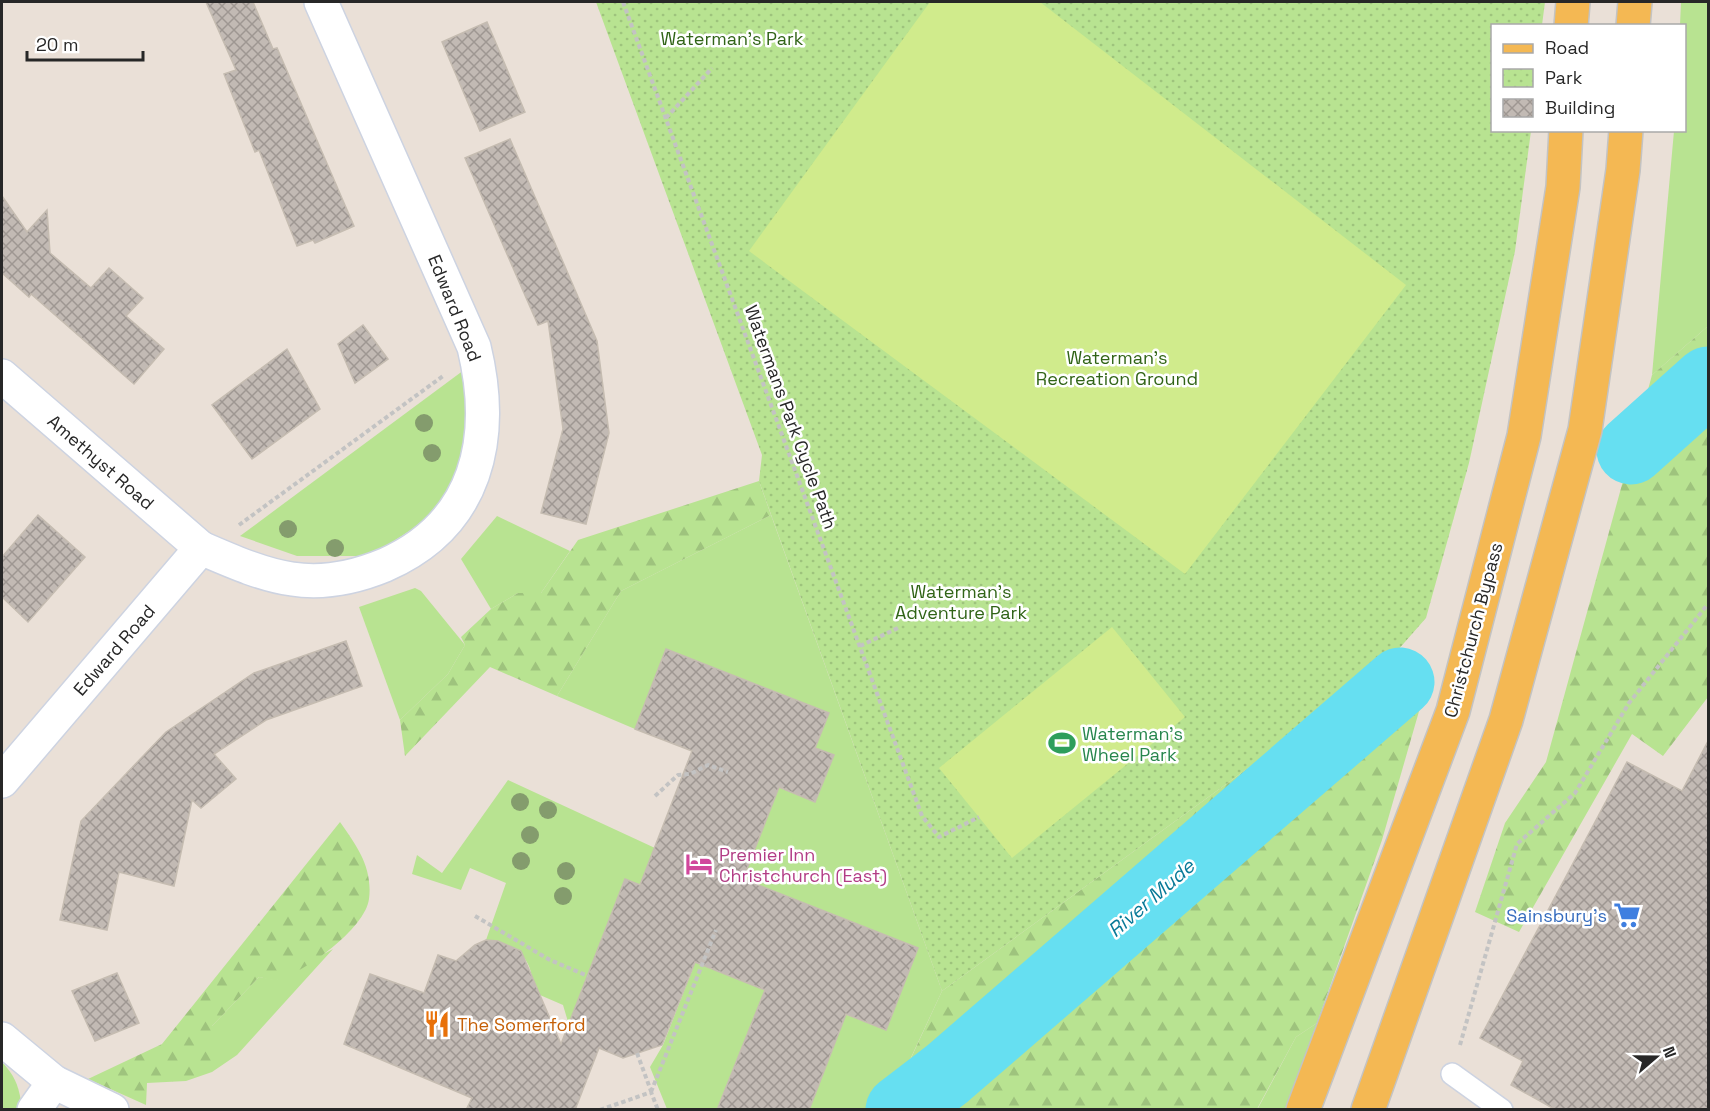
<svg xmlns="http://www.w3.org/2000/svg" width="1710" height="1111" font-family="'Space Grotesk',sans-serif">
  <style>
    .grass { fill: #b8e391 }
    .forest { fill: url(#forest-firs) }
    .park { fill: url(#park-dots) }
    .pitch { fill: #d0eb8c }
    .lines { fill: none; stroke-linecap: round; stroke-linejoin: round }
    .river { stroke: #66dff1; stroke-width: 69 }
    .building { fill: url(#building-cross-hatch); stroke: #c5bcb1; stroke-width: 1.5 }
    .service-casing { stroke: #cdd3e1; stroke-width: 24 }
    .minor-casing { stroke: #cdd3e1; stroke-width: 36 }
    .primary-casing { stroke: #c3c3c3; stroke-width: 36 }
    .path { stroke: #c3c3c3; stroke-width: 4; stroke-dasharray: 4.5 3; stroke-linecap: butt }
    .service { stroke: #fff; stroke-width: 21 }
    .minor { stroke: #fff; stroke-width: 33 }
    .primary { stroke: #f4b853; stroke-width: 33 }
    .tree { fill: #849c6d }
    .labels { text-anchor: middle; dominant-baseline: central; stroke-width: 5; stroke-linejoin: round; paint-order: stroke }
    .park-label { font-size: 18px; fill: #316417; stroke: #fff }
    .street-label { font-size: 18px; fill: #272727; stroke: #fff }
    .leisure-label { font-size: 18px; fill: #27864d; stroke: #fff; text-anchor: start }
    .hotel-label { font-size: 18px; fill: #b23c85; stroke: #fff; text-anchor: start }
    .shop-label { font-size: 18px; fill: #366cbe; stroke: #fff; text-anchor: end }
    .food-label { font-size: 18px; fill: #c56008; stroke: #fff; text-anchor: start }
    .water-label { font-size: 20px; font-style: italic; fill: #097a98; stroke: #fff }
  </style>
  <defs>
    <pattern id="forest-firs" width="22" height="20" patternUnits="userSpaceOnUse" patternTransform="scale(1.5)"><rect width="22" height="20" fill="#b8e391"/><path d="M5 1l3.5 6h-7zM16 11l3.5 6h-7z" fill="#9ec37d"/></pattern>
    <pattern id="park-dots" width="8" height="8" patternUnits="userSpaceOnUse" patternTransform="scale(1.5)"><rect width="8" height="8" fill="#b8e391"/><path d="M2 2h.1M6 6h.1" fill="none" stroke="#9ec37d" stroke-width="1.8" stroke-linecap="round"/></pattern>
    <pattern id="building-cross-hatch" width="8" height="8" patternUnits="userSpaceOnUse" patternTransform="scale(1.5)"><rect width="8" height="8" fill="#c2bab4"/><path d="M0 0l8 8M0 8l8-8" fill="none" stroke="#9e9792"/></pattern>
  </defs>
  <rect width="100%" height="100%" fill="#eae0d7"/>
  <g class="grass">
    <polygon points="1681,2 1708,2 1708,326 1652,375 1674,131 1684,130 1684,26 1680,25"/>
    <polygon points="464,370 471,392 462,476 425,521 386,546 360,556 297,556 240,536"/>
    <polygon points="771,515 942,991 887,1109 809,1109 829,1008 886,1030 728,916 763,781 815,802 834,755 815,748 829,713 666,649 635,729 557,696 621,591"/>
    <polygon points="497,516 570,551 541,593 518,593 491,609 461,559"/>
    <polygon points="415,588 421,591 465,645 448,674 400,720 359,607"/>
    <path d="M508 780 655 848 640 885 569 1025 563 1005 533 992C534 960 518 943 486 940L506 883 470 868 461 890 412 874 417 855 442 873Z"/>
    <polygon points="709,927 797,1002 757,1010 717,1109 667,1109 650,1067 663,1045"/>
    <polygon points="333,949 237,1055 212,1072 212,1026 259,977 276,980"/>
    <polygon points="1317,1023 1285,1109 1257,1110 1296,1037"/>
    <path d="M2 1062C14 1075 18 1084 21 1101L16 1109H2Z"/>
  </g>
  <g class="forest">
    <polygon points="1708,326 1708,697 1663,756 1632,734 1519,932 1475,912 1505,823 1546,762 1652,375"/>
    <polygon points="759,481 771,515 621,591 557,696 490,667 405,756 400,720 448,674 465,645 461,637 491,609 518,593 541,593 578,540"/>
    <polygon points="1385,664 1407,665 1426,687 1382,840 1317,1023 1296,1037 1257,1109 887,1110 942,991 1376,675"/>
    <path d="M340 822C357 846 373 868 369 899 365 929 305 972 277 980 272 981 264 978 259 977L212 1026V1072L186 1081 147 1083 146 1105 88 1079 162 1044Z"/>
  </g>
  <polygon class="park" points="596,2 1545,2 1542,25 1492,26 1492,130 1531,131 1515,251 1469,463 1426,618 1376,675 942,991 759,481 762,455"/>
  <g class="pitch">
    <polygon points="930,2 1040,2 1406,285 1185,574 749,251"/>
    <polygon points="1112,627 1185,717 1012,858 939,768"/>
  </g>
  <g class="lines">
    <g class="river">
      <polyline points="1631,450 1708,381"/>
      <polyline points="900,1110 947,1074 1400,682"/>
    </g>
  </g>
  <g class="building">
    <polygon points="206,2 253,2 273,49 277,48 354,226 315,243 313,240 297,246 259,150 255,152 224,74 236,70"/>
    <polygon points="487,22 525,112 480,131 442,42"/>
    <polygon points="510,139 597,341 609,433 586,524 541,513 563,429 548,321 538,325 465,158"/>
    <polygon points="2,196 27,232 47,210 50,253 91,288 109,268 143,298 126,316 164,349 134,384 31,294 29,297 2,273"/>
    <polygon points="363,325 388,359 355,383 338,344"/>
    <polygon points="287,349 320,409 252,459 212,405"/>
    <polygon points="38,515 85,557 28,622 2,597 2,557"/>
    <polygon points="346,641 362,686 266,720 214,754 236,779 201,808 192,800 174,886 119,872 107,930 60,920 81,821 166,732 254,673"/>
    <polygon points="666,649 829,713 815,748 834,755 815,802 779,787 743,879 918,948 886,1030 846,1014 809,1110 717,1110 765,990 695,962 662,1045 623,1058 599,1048 575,1110 466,1110 472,1098 344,1044 370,974 424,993 438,955 456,961 475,945 486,940 498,941 521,951 561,1044 625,879 640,885 692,751 635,729"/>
    <polygon points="1708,741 1708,1110 1556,1110 1511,1085 1523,1061 1480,1038 1627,762 1682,791"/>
    <polygon points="117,973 139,1023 95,1041 72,991"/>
  </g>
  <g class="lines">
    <defs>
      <polyline id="service" points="1452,1074 1502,1110"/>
      <g id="minor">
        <polyline points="2,376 201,548"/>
        <path d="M2 781 201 548C229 560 262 575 292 579 324 584 356 577 385 565 478 524 496 438 474 347L321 2"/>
        <polyline points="2,1039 54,1082 112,1110"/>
        <polyline points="34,1110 54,1082"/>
      </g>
      <g id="primary">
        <polyline points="1571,26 1573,2"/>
        <polyline points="1633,26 1635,2"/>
        <polyline points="1303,1110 1453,711 1524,436 1563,187 1566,130"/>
        <polyline points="1368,1110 1506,720 1585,430 1623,170 1626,130"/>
      </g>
    </defs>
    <use href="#service" class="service-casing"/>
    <use href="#minor" class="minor-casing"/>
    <use href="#primary" class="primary-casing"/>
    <g class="path">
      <polyline points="623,2 922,816 939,837 979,817"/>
      <polyline points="666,118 712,68"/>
      <polyline points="239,525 443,376"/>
      <polyline points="860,646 900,627"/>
      <polyline points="655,796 678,775 690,774 708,765 728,772"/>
      <polyline points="475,916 550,960 588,976"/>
      <polyline points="1460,1045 1517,844 1575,793 1629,703 1708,604"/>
      <polyline points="637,1053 651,1091"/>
      <polyline points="651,1092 716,930"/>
      <polyline points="600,1110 651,1092 658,1110"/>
    </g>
    <use href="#service" class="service"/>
    <use href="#minor" class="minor"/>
    <use href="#primary" class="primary"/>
  </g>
  <g class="tree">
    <circle cx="424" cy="423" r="9"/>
    <circle cx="432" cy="453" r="9"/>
    <circle cx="288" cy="529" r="9"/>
    <circle cx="335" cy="548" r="9"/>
    <circle cx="520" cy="802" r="9"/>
    <circle cx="548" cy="810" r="9"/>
    <circle cx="530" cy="835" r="9"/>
    <circle cx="521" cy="861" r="9"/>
    <circle cx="566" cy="871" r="9"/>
    <circle cx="563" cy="896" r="9"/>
  </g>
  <defs>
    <symbol id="stadium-bare" viewBox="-9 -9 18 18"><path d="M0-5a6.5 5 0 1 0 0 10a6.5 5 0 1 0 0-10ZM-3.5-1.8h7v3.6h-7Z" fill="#2e9e5b" stroke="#fff" stroke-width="2.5" paint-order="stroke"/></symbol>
    <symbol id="hotel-bare" viewBox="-9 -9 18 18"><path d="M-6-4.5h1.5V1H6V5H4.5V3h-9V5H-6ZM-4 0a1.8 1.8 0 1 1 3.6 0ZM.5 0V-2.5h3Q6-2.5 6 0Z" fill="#d1479c" stroke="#fff" stroke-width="2.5" paint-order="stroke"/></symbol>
    <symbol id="supermarket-bare" viewBox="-9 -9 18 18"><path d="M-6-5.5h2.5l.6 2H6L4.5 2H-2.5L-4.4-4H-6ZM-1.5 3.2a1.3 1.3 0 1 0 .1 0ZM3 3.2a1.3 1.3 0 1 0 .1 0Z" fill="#3f7fe0" stroke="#fff" stroke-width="2.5" paint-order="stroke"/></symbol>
    <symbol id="restaurant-bare" viewBox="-9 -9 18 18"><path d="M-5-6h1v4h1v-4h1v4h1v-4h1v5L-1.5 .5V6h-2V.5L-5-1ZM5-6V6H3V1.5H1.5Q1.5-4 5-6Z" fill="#e8710a" stroke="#fff" stroke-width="2.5" paint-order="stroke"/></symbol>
  </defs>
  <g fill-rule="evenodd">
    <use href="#stadium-bare" x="1043" y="724" width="38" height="38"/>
    <use href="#hotel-bare" x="680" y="845" width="38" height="38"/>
    <use href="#supermarket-bare" x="1608" y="896" width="38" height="38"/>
    <use href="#restaurant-bare" x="418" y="1005" width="38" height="38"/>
  </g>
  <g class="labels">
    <g class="park-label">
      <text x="732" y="38">Waterman’s Park</text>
      <text x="1117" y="357">Waterman’s<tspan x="1117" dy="21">Recreation Ground</tspan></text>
      <text x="961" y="591">Waterman’s<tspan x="961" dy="21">Adventure Park</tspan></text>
    </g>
    <g class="street-label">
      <text transform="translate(455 308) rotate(68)">Edward Road</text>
      <text transform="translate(791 417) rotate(70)">Watermans Park Cycle Path</text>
      <text transform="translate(101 462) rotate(41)">Amethyst Road</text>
      <text transform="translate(1473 630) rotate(-75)">Christchurch Bypass</text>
      <text transform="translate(114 650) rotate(-49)">Edward Road</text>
    </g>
    <g class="leisure-label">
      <text x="1082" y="733">Waterman’s<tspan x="1082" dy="21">Wheel Park</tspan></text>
    </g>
    <g class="hotel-label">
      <text x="719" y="854">Premier Inn<tspan x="719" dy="21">Christchurch (East)</tspan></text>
    </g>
    <g class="shop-label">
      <text x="1607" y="915">Sainsbury's</text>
    </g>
    <g class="food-label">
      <text x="457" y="1024">The Somerford</text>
    </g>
    <g class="water-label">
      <text transform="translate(1151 898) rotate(-41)">River Mude</text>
    </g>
  </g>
  <rect width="1710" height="1111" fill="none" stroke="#272727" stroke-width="6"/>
  <rect x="1491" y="24" width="195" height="108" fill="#ffffff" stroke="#a9a9a9" stroke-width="1.5"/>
  <rect x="1503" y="44" width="30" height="9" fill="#f4b853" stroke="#a9a9a9" stroke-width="1.5"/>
  <text x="1545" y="54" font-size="18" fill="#272727">Road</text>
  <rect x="1503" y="69" width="30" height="18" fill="url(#park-dots)" stroke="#a9a9a9" stroke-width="1.5"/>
  <text x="1545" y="84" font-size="18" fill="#272727">Park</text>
  <rect x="1503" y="99" width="30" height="18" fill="url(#building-cross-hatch)" stroke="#a9a9a9" stroke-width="1.5"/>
  <text x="1545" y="114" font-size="18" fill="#272727">Building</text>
  <g transform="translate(1656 1057) rotate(70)" stroke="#ffffff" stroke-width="4.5" paint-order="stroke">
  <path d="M0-4.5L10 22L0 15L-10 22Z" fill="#272727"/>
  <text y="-9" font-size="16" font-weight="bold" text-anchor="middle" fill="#272727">N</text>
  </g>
  <path d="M27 51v9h116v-9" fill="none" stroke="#272727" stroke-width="3"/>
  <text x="36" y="51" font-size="18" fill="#272727" stroke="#ffffff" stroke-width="4.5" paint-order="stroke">20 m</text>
</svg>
